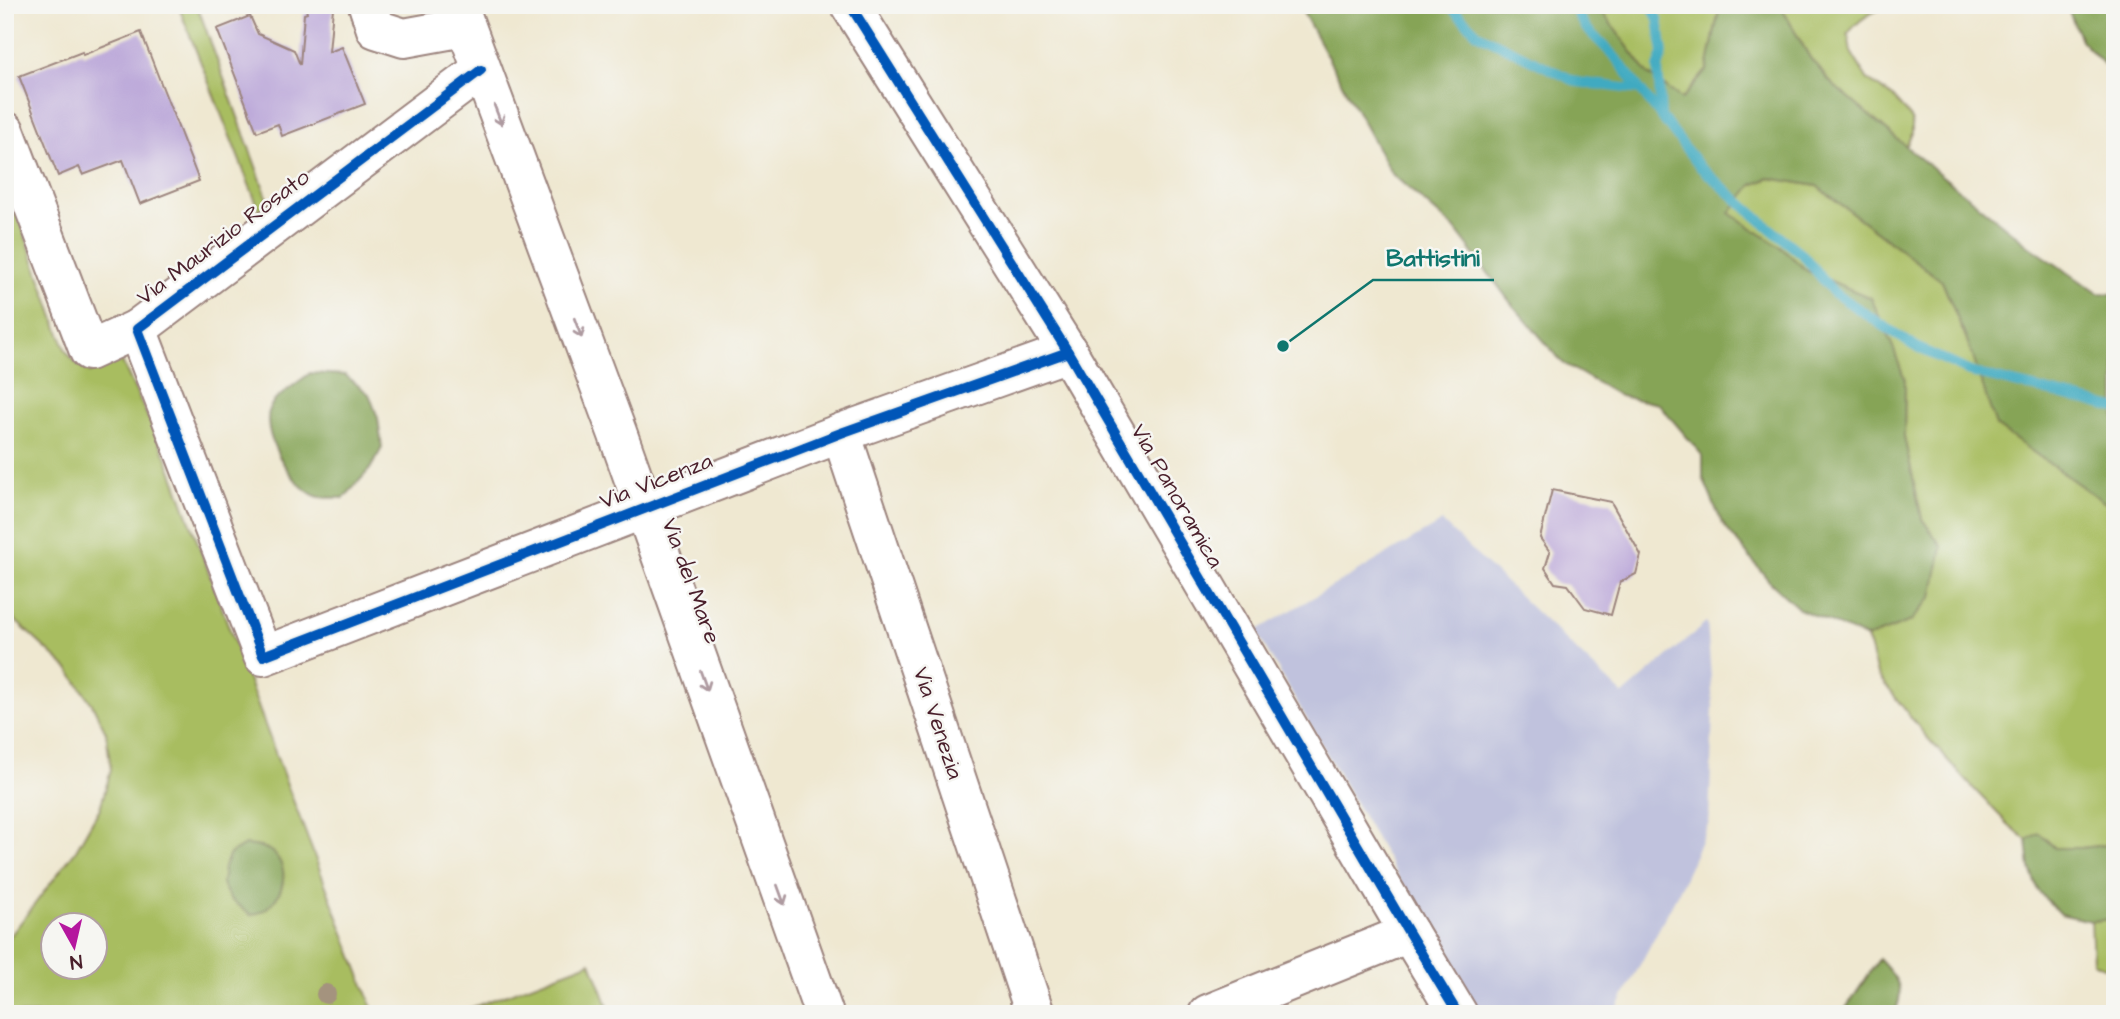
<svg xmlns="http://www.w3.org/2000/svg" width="2120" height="1019" font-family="'Architects Daughter',sans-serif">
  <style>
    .industrial { fill: #c0c2dd }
    .green { fill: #a8bd61; stroke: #796e46; stroke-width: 2; fill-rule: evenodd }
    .forest { fill: #86a457; stroke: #686241; stroke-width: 2 }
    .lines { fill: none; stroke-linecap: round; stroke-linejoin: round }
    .stream { stroke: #41aac1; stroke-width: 10 }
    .building { fill: #beabda }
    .minor-casing { stroke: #9c847e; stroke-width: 42 }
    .minor { stroke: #fff; stroke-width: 38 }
    .cycleway-casing { stroke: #f6f6f2; stroke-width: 15 }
    .cycleway { stroke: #0057b8; stroke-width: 10 }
    .tree { fill: #a4937e }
    .oneway { stroke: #ae9aa0 }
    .labels { text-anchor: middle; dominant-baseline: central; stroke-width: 5; stroke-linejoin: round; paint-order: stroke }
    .street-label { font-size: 23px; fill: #4a1f2b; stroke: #f6f6f2 }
    .leader { fill: none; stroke: #0f766e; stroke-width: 2.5 }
    .callout-dot { fill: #0f766e; stroke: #f6f6f2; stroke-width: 2.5 }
    .callout-label { font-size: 24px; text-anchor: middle; font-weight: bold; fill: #0f766e; stroke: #f6f6f2; stroke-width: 5; stroke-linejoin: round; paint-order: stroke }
  </style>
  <rect width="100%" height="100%" fill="#f6f6f2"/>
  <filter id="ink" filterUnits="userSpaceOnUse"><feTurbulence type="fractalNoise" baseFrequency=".0143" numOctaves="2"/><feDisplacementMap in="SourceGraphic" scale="14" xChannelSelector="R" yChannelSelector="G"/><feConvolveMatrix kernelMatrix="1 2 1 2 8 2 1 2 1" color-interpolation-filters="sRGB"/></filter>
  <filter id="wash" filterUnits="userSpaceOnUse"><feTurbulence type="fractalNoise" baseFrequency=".00686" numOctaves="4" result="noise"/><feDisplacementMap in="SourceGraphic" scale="28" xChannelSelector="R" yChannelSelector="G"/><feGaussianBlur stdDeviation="1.57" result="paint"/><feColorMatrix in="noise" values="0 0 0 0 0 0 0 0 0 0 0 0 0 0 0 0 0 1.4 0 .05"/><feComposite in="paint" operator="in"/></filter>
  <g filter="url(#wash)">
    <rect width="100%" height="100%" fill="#efe8d1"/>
    <polygon class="industrial" points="1442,522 1623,695 1707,622 1713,707 1709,822 1679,891 1614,1014 1477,1014 1256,631"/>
    <g class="green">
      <polygon points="178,5 197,5 270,205 260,212"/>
      <polygon points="1597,5 1720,5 1707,70 1682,99 1648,74"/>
      <path d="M1780 5H1893C1874 10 1859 18 1848 34L1851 52 1868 80 1892 96 1912 119V133L1906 147 1832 84 1810 58Z"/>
      <polygon points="1770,178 1817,186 1942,281 1970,348 2104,502 2115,504 2115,844 2081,848 2055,848 2039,833 2027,840 2008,824 1973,788 1925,735 1877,674 1867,638 1911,621 1942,547 1922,519 1904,437 1905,381 1871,298 1807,271 1784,250 1729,213 1752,185"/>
      <path d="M14 204 66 351 76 363 90 373 101 361 118 353 166 456 283 774 375 1014H5V943L76 850 100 808 111 770 106 732 92 704 69 670 5 611V207ZM52 925H94V967H52Z"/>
      <polygon points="2115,919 2115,972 2093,962 2091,921"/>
      <polygon points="591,962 611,1014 455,1014"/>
    </g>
    <g class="forest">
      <polygon points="1299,5 1597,5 1648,74 1682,99 1707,70 1720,5 1780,5 1810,58 1832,84 1916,155 2032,248 2098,293 2115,294 2115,504 2104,502 1996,426 1970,348 1942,281 1817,186 1769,178 1752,185 1730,213 1784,250 1807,271 1871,298 1893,347 1905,381 1904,437 1922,519 1942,547 1932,597 1911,621 1867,638 1799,609 1770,582 1722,523 1703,478 1703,456 1659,404 1620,396 1563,363 1511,303 1454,228 1391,173"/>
      <polygon points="2066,5 2115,5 2115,76 2081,40"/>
      <path d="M310 373 345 375 369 394 378 418 382 448 370 469 344 498C336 497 324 499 316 496 292 487 256 429 272 404 277 396 302 380 310 373Z"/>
      <polygon points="2039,833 2055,848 2081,848 2115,844 2115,919 2091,921 2060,914 2038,891 2030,869 2027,840"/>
      <path d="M245 845C254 846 264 846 272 852 296 872 279 910 251 915L230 899 222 884 224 867 230 854Z"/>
      <path d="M1879 959C1896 977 1907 989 1894 1014H1842Z"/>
    </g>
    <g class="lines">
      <g class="stream">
        <polyline points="1449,5 1478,34 1577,82 1640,90"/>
        <polyline points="1572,5 1586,28 1615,57 1700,167 1772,230 1803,255 1833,292 1914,346 1973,373 2115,408"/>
        <polyline points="1651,5 1658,19 1663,53 1658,68 1661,116"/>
      </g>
    </g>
    <g id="blocks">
      <g class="building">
        <polygon points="305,5 340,5 333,8 329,52 342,47 365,104 282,136 278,124 257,132 217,29 250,16 258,34 294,50 300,65 304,14 307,13"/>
        <polygon points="141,32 199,181 140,204 123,160 83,175 79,167 58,176 19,76 82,52 83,55"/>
        <polygon points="1552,490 1611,502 1641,555 1636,574 1620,582 1611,615 1585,608 1568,585 1555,583 1545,568 1550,552 1540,538"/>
      </g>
    </g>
  </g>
  <g filter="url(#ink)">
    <use href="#blocks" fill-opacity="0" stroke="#9c847e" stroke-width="2"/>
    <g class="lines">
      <defs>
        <g id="minor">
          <polyline points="368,5 376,29 404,38 448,30 464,24"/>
          <polyline points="458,5 617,432 824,1014"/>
          <polyline points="850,5 1068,352 1409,933 1458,1014"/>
          <polyline points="481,70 137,329 263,656 841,433 1068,352"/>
          <polyline points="5,131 89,351 137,329"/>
          <polyline points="841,433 1035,1014"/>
          <polyline points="1208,1014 1409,933"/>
        </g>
      </defs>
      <use href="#minor" class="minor-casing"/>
      <use href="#minor" class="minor"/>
      <defs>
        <g id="cycleway">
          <polyline points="850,5 1068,352 1409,933 1458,1014"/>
          <polyline points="481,70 137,329 263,656 841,433 1068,352"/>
        </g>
      </defs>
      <use href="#cycleway" class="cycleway-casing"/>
      <use href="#cycleway" class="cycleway"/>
    </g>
    <circle class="tree" cx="326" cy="994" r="10"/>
    <defs><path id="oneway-shaft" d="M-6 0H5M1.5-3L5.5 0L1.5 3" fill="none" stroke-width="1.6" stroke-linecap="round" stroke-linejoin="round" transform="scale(1.75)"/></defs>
    <g class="oneway">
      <use href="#oneway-shaft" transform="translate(498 115) rotate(69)"/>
      <use href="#oneway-shaft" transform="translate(578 328) rotate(69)"/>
      <use href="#oneway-shaft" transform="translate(704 681) rotate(70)"/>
      <use href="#oneway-shaft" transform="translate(781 895) rotate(70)"/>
    </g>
  </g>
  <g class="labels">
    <g class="street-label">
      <text transform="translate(223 237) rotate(-37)">Via Maurizio Rosato</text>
      <text transform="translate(656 481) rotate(-21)">Via Vicenza</text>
      <text transform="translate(1177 496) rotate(60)">Via Panoramica</text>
      <text transform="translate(691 581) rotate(70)">Via del Mare</text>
      <text transform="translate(938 723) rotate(72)">Via Venezia</text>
    </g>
  </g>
  <path class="leader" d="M1283 346L1373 280H1494"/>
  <circle class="callout-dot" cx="1283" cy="346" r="7"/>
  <g class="callout-label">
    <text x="1433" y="266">Battistini</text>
  </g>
  <rect width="2120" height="1019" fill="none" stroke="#f6f6f2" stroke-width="28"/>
  <g transform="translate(74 946) rotate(172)"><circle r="33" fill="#f6f6f2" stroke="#b1a0a2" stroke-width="2"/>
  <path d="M0-5L12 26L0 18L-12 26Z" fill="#b5179e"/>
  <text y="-10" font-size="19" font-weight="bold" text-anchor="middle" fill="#4a1f2b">N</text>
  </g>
</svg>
